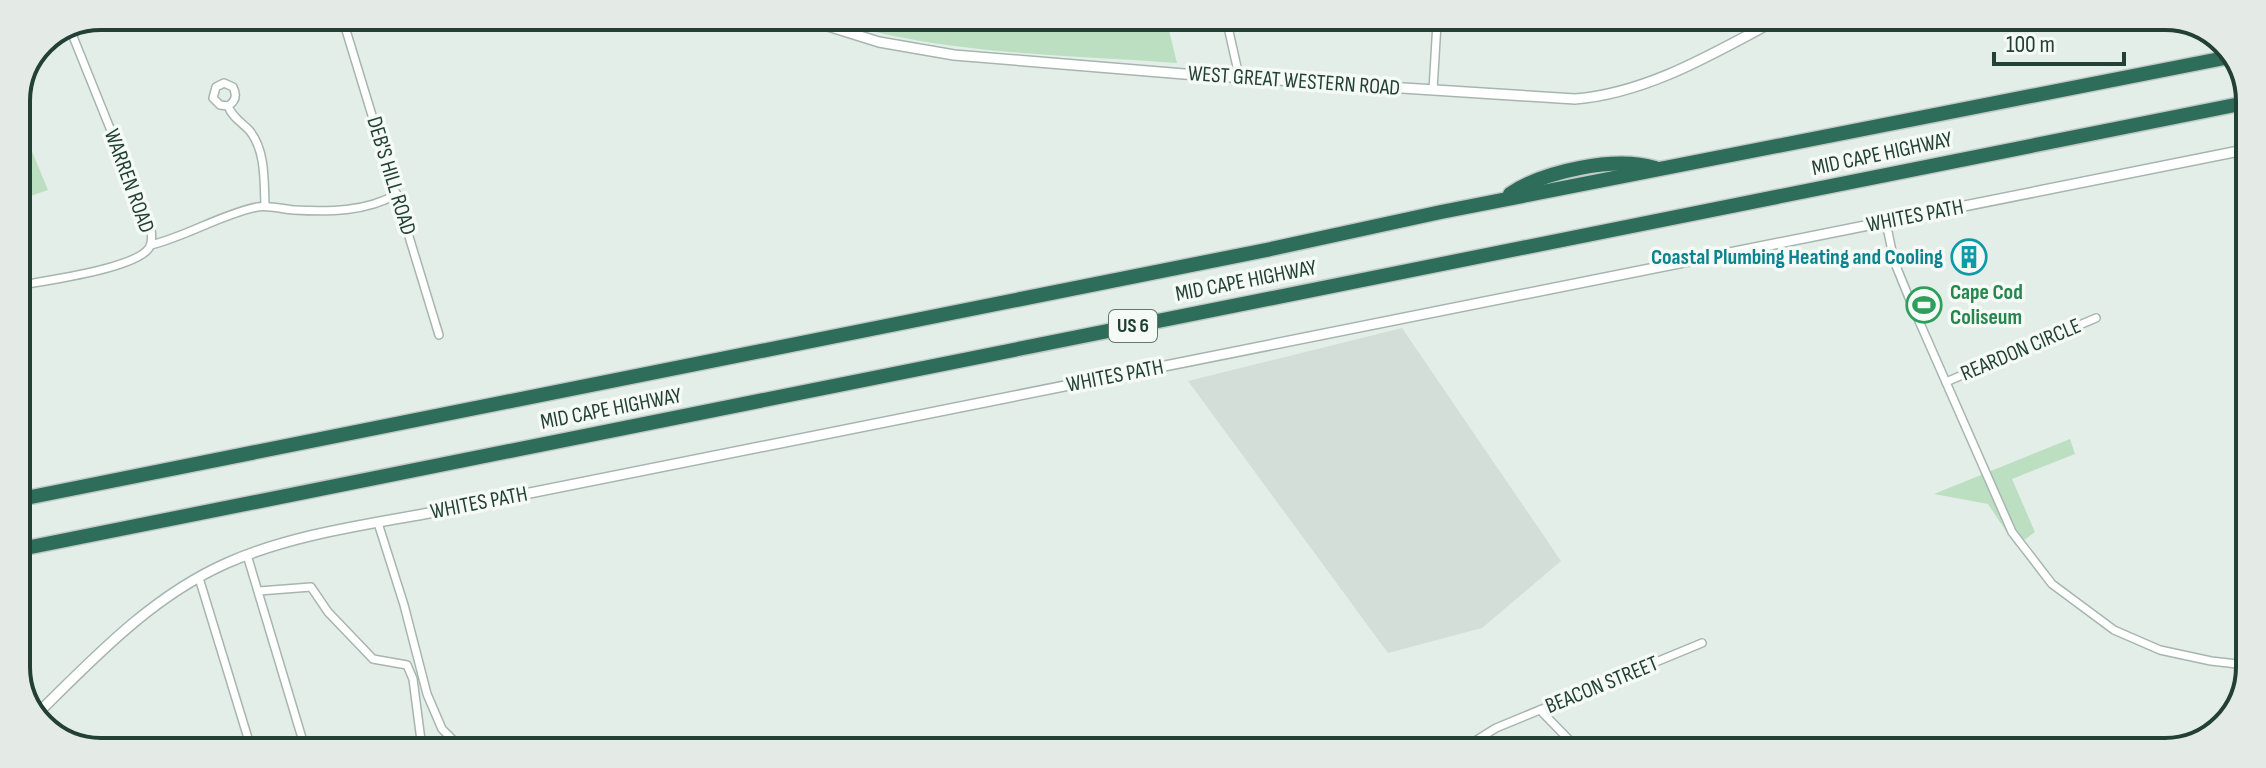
<svg xmlns="http://www.w3.org/2000/svg" width="2266" height="768" font-family="'Sofia Sans Condensed',sans-serif">
  <style>
    .built { fill: #d2ded7 }
    .green { fill: #bcdfc2 }
    .lines { fill: none; stroke-linecap: round; stroke-linejoin: round }
    .minor-casing { stroke: #a6b6af; stroke-width: 10 }
    .tertiary-casing { stroke: #a6b6af; stroke-width: 12 }
    .motorway-casing { stroke: #c1cac6; stroke-width: 17 }
    .minor { stroke: #fff; stroke-width: 7 }
    .tertiary { stroke: #fff; stroke-width: 9 }
    .motorway { stroke: #2d6d59; stroke-width: 14 }
    .labels { text-anchor: middle; dominant-baseline: central; stroke-width: 7; stroke-linejoin: round; paint-order: stroke }
    .shield { fill: #f5faf7; stroke: #61786f; stroke-width: 2 }
    .shield-label { font-size: 20px; font-weight: bold; fill: #224035 }
    .street-label { font-size: 22px; fill: #224035; stroke: #f5faf7 }
    .culture-label { font-size: 22px; font-weight: bold; fill: #0d838f; stroke: #f5faf7; text-anchor: end }
    .leisure-label { font-size: 22px; font-weight: bold; fill: #27864d; stroke: #f5faf7; text-anchor: start }
    .rim { fill: none; stroke: #224035; stroke-width: 4 }
  </style>
  <rect width="100%" height="100%" fill="#e4eee8"/>
  <polygon class="built" points="1402,328 1561,561 1482,628 1388,653 1188,381"/>
  <g class="green">
    <path d="M825 18H1166L1177 63C1059 54 938 55 825 18Z"/>
    <polygon points="16,113 48,190 16,201"/>
    <polygon points="2070,439 2075,454 2012,479 2035,532 2016,546 1988,504 1934,494"/>
  </g>
  <g class="lines">
    <defs>
      <g id="minor">
        <polyline points="342,17 439,335"/>
        <polyline points="1226,18 1239,76"/>
        <polyline points="1375,19 1437,23 1433,90"/>
        <polyline points="1437,23 1482,25 1492,19"/>
        <path d="M228 106C236 101 237 95 233 87L224 83 216 87 213 98 220 105 228 106C232 117 241 122 249 130 266 150 264 182 265 206"/>
        <polyline points="1886,222 1894,261 1912,305 2012,532 2052,584 2114,630 2160,650 2211,661 2246,665"/>
        <path d="M151 245C187 236 220 215 257 207 269 205 281 209 294 210 328 212 366 212 397 194"/>
        <path d="M16 286C43 281 135 269 149 248 152 243 152 236 151 230L70 29"/>
        <polyline points="1946,382 2096,318"/>
        <polyline points="378,523 404,605 427,694 442,729 461,748"/>
        <polyline points="247,555 305,748"/>
        <polyline points="199,578 251,748"/>
        <polyline points="259,591 311,587 328,612 373,659 407,665 413,679 422,748"/>
        <polyline points="1540,710 1580,751"/>
        <polyline points="1459,751 1496,728 1702,643"/>
        <polyline points="1757,751 1759,747"/>
      </g>
      <g id="tertiary">
        <path d="M799 17 879 42 954 55 1184 74 1575 99C1648 93 1714 53 1778 19"/>
        <path d="M33 718C92 660 150 597 227 563 295 533 373 524 445 510L2249 149"/>
      </g>
      <g id="motorway">
        <path d="M1510 194C1544 171 1615 156 1655 168"/>
        <polyline points="16,500 1271,249 1441,212 2235,56"/>
        <polyline points="16,550 2250,102"/>
      </g>
    </defs>
    <use href="#minor" class="minor-casing"/>
    <use href="#tertiary" class="tertiary-casing"/>
    <use href="#motorway" class="motorway-casing"/>
    <use href="#minor" class="minor"/>
    <use href="#tertiary" class="tertiary"/>
    <use href="#motorway" class="motorway"/>
  </g>
  <defs>
    <symbol id="building-ring" viewBox="-11 -11 22 22"><circle r="9.5" fill="#f5faf7" stroke="#0f9aa8" stroke-width="1.5"/><path d="M-4-6H4V6H1V3H-1V6H-4ZM-2.5-4.3h1.7v1.8h-1.7ZM.8-4.3h1.7v1.8H.8ZM-2.5-1h1.7V.8h-1.7ZM.8-1h1.7V.8H.8Z" fill="#0f9aa8"/></symbol>
    <symbol id="stadium-ring" viewBox="-11 -11 22 22"><circle r="9.5" fill="#f5faf7" stroke="#2e9e5b" stroke-width="1.5"/><path d="M0-5a6.5 5 0 1 0 0 10a6.5 5 0 1 0 0-10ZM-3.5-1.8h7v3.6h-7Z" fill="#2e9e5b"/></symbol>
  </defs>
  <g fill-rule="evenodd">
    <use href="#building-ring" x="1949" y="237" width="40" height="40"/>
    <use href="#stadium-ring" x="1904" y="285" width="40" height="40"/>
  </g>
  <g class="labels">
    <rect class="shield" x="1109" y="310" width="48" height="32" rx="6"/>
    <g class="shield-label">
      <text x="1133" y="326">US 6</text>
    </g>
    <g class="street-label">
      <text transform="translate(1294 81) rotate(4)">WEST GREAT WESTERN ROAD</text>
      <text transform="translate(1882 154) rotate(-12)">MID CAPE HIGHWAY</text>
      <text transform="translate(391 176) rotate(73)">DEB'S HILL ROAD</text>
      <text transform="translate(129 181) rotate(70)">WARREN ROAD</text>
      <text transform="translate(1915 216) rotate(-11)">WHITES PATH</text>
      <text transform="translate(1246 281) rotate(-11)">MID CAPE HIGHWAY</text>
      <text transform="translate(2021 350) rotate(-23)">REARDON CIRCLE</text>
      <text transform="translate(1115 376) rotate(-11)">WHITES PATH</text>
      <text transform="translate(611 409) rotate(-11)">MID CAPE HIGHWAY</text>
      <text transform="translate(479 503) rotate(-11)">WHITES PATH</text>
      <text transform="translate(1602 685) rotate(-22)">BEACON STREET</text>
    </g>
    <g class="culture-label">
      <text x="1943" y="257">Coastal Plumbing Heating and Cooling</text>
    </g>
    <g class="leisure-label">
      <text x="1950" y="292">Cape Cod<tspan x="1950" dy="25">Coliseum</tspan></text>
    </g>
  </g>
  <path d="M0 0H2266V768H0ZM101 30H2165A71 71 0 0 1 2236 101V667A71 71 0 0 1 2165 738H101A71 71 0 0 1 30 667V101A71 71 0 0 1 101 30Z" fill="#e4ebe7" fill-rule="evenodd"/>
  <path class="rim" d="M101 30H2165A71 71 0 0 1 2236 101V667A71 71 0 0 1 2165 738H101A71 71 0 0 1 30 667V101A71 71 0 0 1 101 30Z"/>
  <path d="M1994 52v12h130v-12" fill="none" stroke="#224035" stroke-width="4"/>
  <text x="2006" y="52" font-size="24" fill="#224035" stroke="#f5faf7" stroke-width="6" paint-order="stroke">100 m</text>
</svg>
